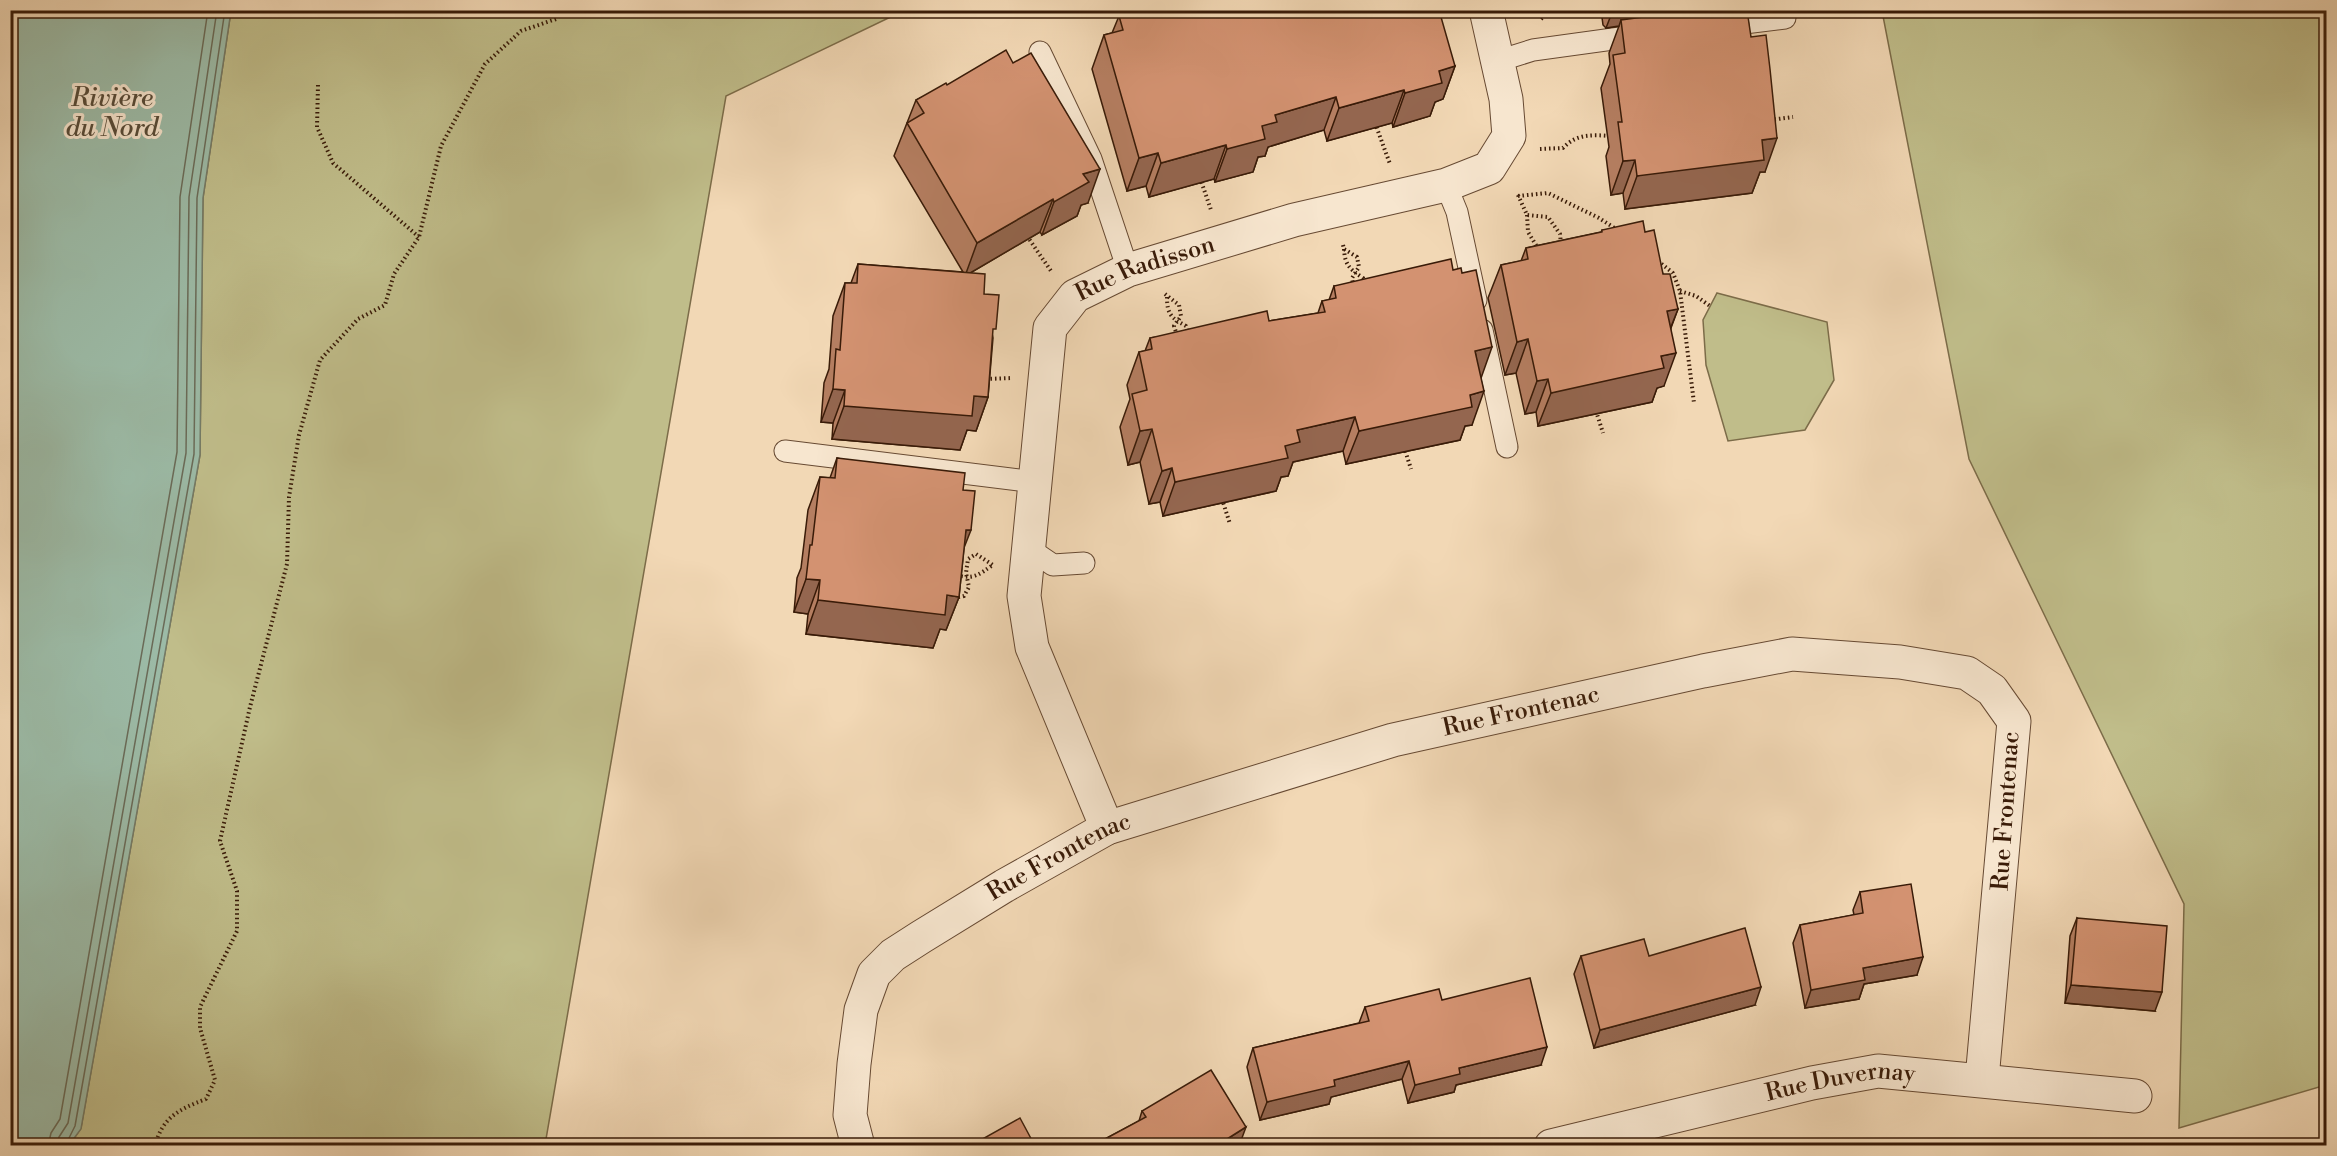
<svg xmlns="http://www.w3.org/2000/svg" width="2337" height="1156" font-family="'Libre Bodoni',serif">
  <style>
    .green { fill: #c0bd8a; stroke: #7c6c49; stroke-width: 1.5 }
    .water { fill: #9cbba7; stroke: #747b67; stroke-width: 1.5 }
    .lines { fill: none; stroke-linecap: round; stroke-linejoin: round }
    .shore { stroke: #6a6b58; stroke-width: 1.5 }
    .service-casing { stroke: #674a33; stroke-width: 23 }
    .minor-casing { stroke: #674a33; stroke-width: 35 }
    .path { stroke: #391b08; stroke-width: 4; stroke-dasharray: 1.5 3; stroke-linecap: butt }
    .service { stroke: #f7e6cf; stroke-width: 21 }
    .minor { stroke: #f7e6cf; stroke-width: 33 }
    .wall { fill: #b57e61; stroke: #391b08; stroke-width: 1.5 }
    .shaded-wall { fill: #94664f; stroke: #391b08; stroke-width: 1.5 }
    .building { fill: #d39271; stroke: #391b08; stroke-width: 1.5 }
    .labels { text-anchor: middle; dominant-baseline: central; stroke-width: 6; stroke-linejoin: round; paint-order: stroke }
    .street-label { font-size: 24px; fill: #391b08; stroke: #f7e6cf }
    .water-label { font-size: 26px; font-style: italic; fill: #574b38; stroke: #f7e6cf }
  </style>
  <rect width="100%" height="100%" fill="#f2d8b5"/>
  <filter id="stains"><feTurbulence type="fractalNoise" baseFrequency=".00333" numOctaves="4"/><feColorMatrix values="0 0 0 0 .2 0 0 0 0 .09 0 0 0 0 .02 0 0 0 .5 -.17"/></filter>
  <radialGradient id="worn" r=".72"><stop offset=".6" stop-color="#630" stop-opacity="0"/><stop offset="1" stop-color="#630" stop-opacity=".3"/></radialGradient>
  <g class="green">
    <polygon points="231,11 903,11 726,96 545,1145 69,1146 81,1128 200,455 203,198"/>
    <polygon points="1882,11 2326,11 2326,1085 2179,1128 2184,904 1969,459"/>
    <polygon points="1717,293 1827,322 1834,380 1805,430 1728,441 1706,365 1703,320"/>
  </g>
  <polygon class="water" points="10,11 231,11 203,198 200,455 81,1129 69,1145 11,1145"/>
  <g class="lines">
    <g class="shore">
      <polyline points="48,1146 51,1133 60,1119 177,452 180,197 208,10"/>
      <polyline points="57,1146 59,1137 68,1123 186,453 189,197 217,10"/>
      <polyline points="65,1146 75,1126 194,454 197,198 225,10"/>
    </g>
    <defs>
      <g id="service">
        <polyline points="1720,26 1785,18"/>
        <polyline points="1040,52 1091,159 1128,270"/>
        <polyline points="1498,61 1533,50 1642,35"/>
        <polyline points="1446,185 1457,212 1476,300"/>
        <polyline points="1482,330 1507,447"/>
        <polyline points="785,451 1035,482"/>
        <polyline points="1028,548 1053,565 1084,563"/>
      </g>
      <g id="minor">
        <path id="s1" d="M1107 828 1032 647 1024 596 1050 328 1075 296 1128 270 1294 220 1446 185 1489 168 1509 136 1506 99 1486 10"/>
        <path id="s2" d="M858 1146 850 1115 854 1064 861 1010 874 974 893 955 921 937 1004 886 1107 828 1393 740 1703 671 1792 654 1900 662 1967 673 1992 690 2014 721 1982 1079"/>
        <path id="s3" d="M1551 1146 1812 1083 1878 1071 2135 1096"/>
      </g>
    </defs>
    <use href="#service" class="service-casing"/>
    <use href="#minor" class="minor-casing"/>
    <g class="path">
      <polyline points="1541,19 1551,10"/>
      <polyline points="318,85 317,127 333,163 419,237"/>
      <polyline points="1770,120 1793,117"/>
      <polyline points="1375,123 1390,164"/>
      <path d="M1540 149 1563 148C1577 133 1593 135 1612 136"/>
      <polyline points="1200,178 1211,210"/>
      <polyline points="1518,195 1527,215 1548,217 1560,234 1561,244"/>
      <polyline points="1518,196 1548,193 1599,218 1616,229"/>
      <polyline points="1527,215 1528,232 1539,250"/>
      <polyline points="1027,236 1051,271"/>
      <polyline points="1343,245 1344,249 1357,257 1359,267 1352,278 1353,284"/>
      <path d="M1344 249C1345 266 1350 269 1363 278L1365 283"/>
      <polyline points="1658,261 1673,273 1680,291 1694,403"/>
      <polyline points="1680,291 1696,296 1710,306"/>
      <polyline points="1165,294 1179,305 1181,316 1174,326 1177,335"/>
      <path d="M1167 297C1167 314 1171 318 1186 326L1188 333"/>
      <polyline points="986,379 1012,378"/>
      <polyline points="1596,411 1603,433"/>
      <polyline points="1404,447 1411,469"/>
      <polyline points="1222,499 1230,524"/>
      <path d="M957 575C974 580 979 574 993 565"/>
      <polyline points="954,598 964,596 969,587 966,573 968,559 976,554 993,565"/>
      <path d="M155 1146C162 1117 180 1109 206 1099L215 1080 200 1028V1007L237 931V891L220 841 250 707 287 564 289 497 299 435 320 360 358 319 385 305 394 274 419 237 441 146 485 64 521 31 556 19 565 10"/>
    </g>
    <use href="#service" class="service"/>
    <use href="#minor" class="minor"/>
  </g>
  <g class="wall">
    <polygon points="1601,10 1747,10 1765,172 1760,172 1752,193 1625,209 1623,193 1611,195 1606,156 1609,147 1601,88 1610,64 1609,53 1619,26 1606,28 1603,25"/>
    <polygon points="1119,16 1455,66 1443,99 1435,102 1430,116 1393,127 1392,123 1327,141 1324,130 1268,147 1265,156 1258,157 1253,172 1215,182 1214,179 1149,197 1146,186 1127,191 1092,69 1104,35 1112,33"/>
    <polygon points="947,85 1088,203 1081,205 1077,216 1042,235 1040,232 970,273 984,294 993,338 988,397 976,431 967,430 960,450 832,439 833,423 821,422 824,383 829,369 833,316 845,283 851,283 858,264 963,272 894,156 916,100"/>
    <polygon points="1602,230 1645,232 1678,309 1671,328 1664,386 1657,388 1652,402 1538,426 1536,412 1525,414 1516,373 1505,375 1488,298 1501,265 1521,261 1526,248 1601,232"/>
    <polygon points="1334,286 1481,378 1472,425 1465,426 1460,440 1346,464 1343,451 1293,462 1288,476 1281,477 1276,491 1163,516 1160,502 1149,504 1140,462 1128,465 1120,427 1130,399 1127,385 1139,352 1145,351 1150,338 1269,321 1318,313 1322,301 1329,300"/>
    <polygon points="837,458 963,490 964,548 959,597 946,630 940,629 933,648 806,634 808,614 794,612 797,578 801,568 808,510 820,477 830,478"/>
    <polygon points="1860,892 1917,975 1864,984 1859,999 1805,1008 1793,943 1800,925 1854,915 1853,910"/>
    <polygon points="2077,918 2155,1011 2065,1003 2070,936"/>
    <polygon points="1581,956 1649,956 1755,1005 1594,1048 1574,974"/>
    <polygon points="1442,1000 1541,1065 1456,1085 1454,1092 1408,1103 1402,1079 1331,1097 1329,1104 1260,1120 1247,1067 1253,1048 1359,1023 1365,1007"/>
    <polygon points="1142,1111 1239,1145 1092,1146 1139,1121"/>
  </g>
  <g class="shaded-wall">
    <polygon points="1613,10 1731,10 1621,20 1619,26 1606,28"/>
    <polygon points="1455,66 1443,99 1435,102 1430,116 1393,127 1405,93 1439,71"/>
    <polygon points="1404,90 1392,123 1327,141 1339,108"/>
    <polygon points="1336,97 1324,130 1268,147 1265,156 1258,157 1253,172 1215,182 1227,149 1262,126 1275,115"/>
    <polygon points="1777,138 1765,172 1760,172 1752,193 1625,209 1637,176 1762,140"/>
    <polygon points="1226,145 1214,179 1149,197 1161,163"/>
    <polygon points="1158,153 1146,186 1127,191 1139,158"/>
    <polygon points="1635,160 1623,193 1611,195 1623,161"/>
    <polygon points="1100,169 1088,203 1081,205 1077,216 1042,235 1054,202 1083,174"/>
    <polygon points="1053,199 1040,232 965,276 977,243"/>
    <polygon points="1678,309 1665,342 1667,311"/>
    <polygon points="1528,339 1516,373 1505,375 1517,342"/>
    <polygon points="1492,347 1480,381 1475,351"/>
    <polygon points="1676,353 1664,386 1657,388 1652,402 1538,426 1551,393 1661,356"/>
    <polygon points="1548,379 1536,412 1525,414 1537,381"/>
    <polygon points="833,389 845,390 833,423 821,422"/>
    <polygon points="1484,391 1472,425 1465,426 1460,440 1346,464 1359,431 1470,395"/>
    <polygon points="974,396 988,397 976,431 967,430 960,450 832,439 844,406"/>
    <polygon points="1355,417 1343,451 1293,462 1288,476 1281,477 1276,491 1163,516 1175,482 1285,446 1297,430"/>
    <polygon points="1152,429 1140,462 1128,465 1140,431"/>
    <polygon points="1172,468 1160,502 1149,504 1162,471"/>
    <polygon points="966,530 971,530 958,563"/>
    <polygon points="806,579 820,580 808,614 794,612"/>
    <polygon points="947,595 959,597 946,630 940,629 933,648 806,634 818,600"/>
    <polygon points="1923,957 1917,975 1864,984 1859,999 1805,1008 1811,990 1863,968"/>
    <polygon points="2071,985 2162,992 2155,1011 2065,1003"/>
    <polygon points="1761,987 1755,1005 1594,1048 1600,1030"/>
    <polygon points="1547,1047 1541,1065 1456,1085 1454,1092 1408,1103 1415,1085 1459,1068"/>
    <polygon points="1409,1061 1402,1079 1331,1097 1329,1104 1260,1120 1267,1102 1334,1080"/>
    <polygon points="1246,1127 1239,1146 1216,1146"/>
    <polygon points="1197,1139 1195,1146 1187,1146"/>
  </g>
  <g class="building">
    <polygon points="1139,10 1439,10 1455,66 1439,71 1442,83 1405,93 1404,90 1339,108 1336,97 1275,115 1277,122 1262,126 1265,139 1227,149 1226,145 1161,163 1158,153 1139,158 1104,35 1123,30 1119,16"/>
    <polygon points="1695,10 1747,10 1751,37 1766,35 1770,69 1777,138 1762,140 1764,160 1637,176 1635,160 1623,161 1618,122 1622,122 1613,55 1625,53 1621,20"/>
    <polygon points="1006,50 1013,63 1031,53 1100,169 1083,174 1089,182 1054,202 1053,199 977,243 907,123 924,113 916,100 946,83 947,85"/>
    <polygon points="1643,221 1645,232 1654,230 1663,274 1670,274 1678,309 1667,311 1676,353 1661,356 1664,368 1551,393 1548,379 1537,381 1528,339 1517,342 1501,265 1528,259 1526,248 1602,232 1602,230"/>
    <polygon points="1451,259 1453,270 1461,268 1462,273 1476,270 1492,347 1475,351 1484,391 1470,395 1472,407 1359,431 1355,417 1297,430 1300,442 1285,446 1288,458 1175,482 1172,468 1162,471 1152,429 1140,431 1132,394 1147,390 1139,352 1152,349 1150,338 1267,311 1269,321 1325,312 1322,301 1336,298 1334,286"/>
    <polygon points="858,264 985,274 984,294 999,295 996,329 993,329 988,397 974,396 972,416 844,406 845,390 833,389 836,349 840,350 845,283 857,283"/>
    <polygon points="837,458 965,473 963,490 975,491 971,530 966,530 959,597 947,595 945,615 818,600 820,580 806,579 810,545 812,545 820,477 835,478"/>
    <polygon points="1911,884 1923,957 1863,968 1865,980 1811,990 1800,925 1863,913 1860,892"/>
    <polygon points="2077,918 2167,926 2162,992 2071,985"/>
    <polygon points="1745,928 1761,987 1600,1030 1581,956 1644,939 1649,956"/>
    <polygon points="1530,978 1547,1047 1459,1068 1460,1074 1415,1085 1409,1061 1334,1080 1335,1086 1267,1102 1253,1048 1369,1021 1365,1007 1439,989 1442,1000"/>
    <polygon points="1211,1070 1246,1127 1216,1146 1201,1146 1197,1139 1187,1146 1092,1146 1146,1117 1142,1111"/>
    <polygon points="1020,1118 1035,1146 970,1146"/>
    <polygon points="1864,1142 1864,1146 1847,1146"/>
  </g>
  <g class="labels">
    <g class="street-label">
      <text stroke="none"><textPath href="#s1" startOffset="633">Rue Radisson</textPath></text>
      <text stroke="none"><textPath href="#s2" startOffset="882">Rue Frontenac</textPath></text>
      <text transform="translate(2006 811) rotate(-86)">Rue Frontenac</text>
      <text stroke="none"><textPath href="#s2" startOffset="396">Rue Frontenac</textPath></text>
      <text stroke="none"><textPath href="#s3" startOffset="297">Rue Duvernay</textPath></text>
    </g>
    <g class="water-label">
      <text x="112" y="98">Rivière<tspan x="112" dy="30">du Nord</tspan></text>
    </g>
  </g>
  <rect width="2337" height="1156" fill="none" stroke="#f2d8b5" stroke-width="36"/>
  <rect x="12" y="12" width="2313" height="1132" fill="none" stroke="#391b08" stroke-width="3"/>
  <rect x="18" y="18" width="2301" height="1120" fill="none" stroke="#391b08" stroke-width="1.5"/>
  <rect width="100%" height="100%" filter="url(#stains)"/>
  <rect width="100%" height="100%" fill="url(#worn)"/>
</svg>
